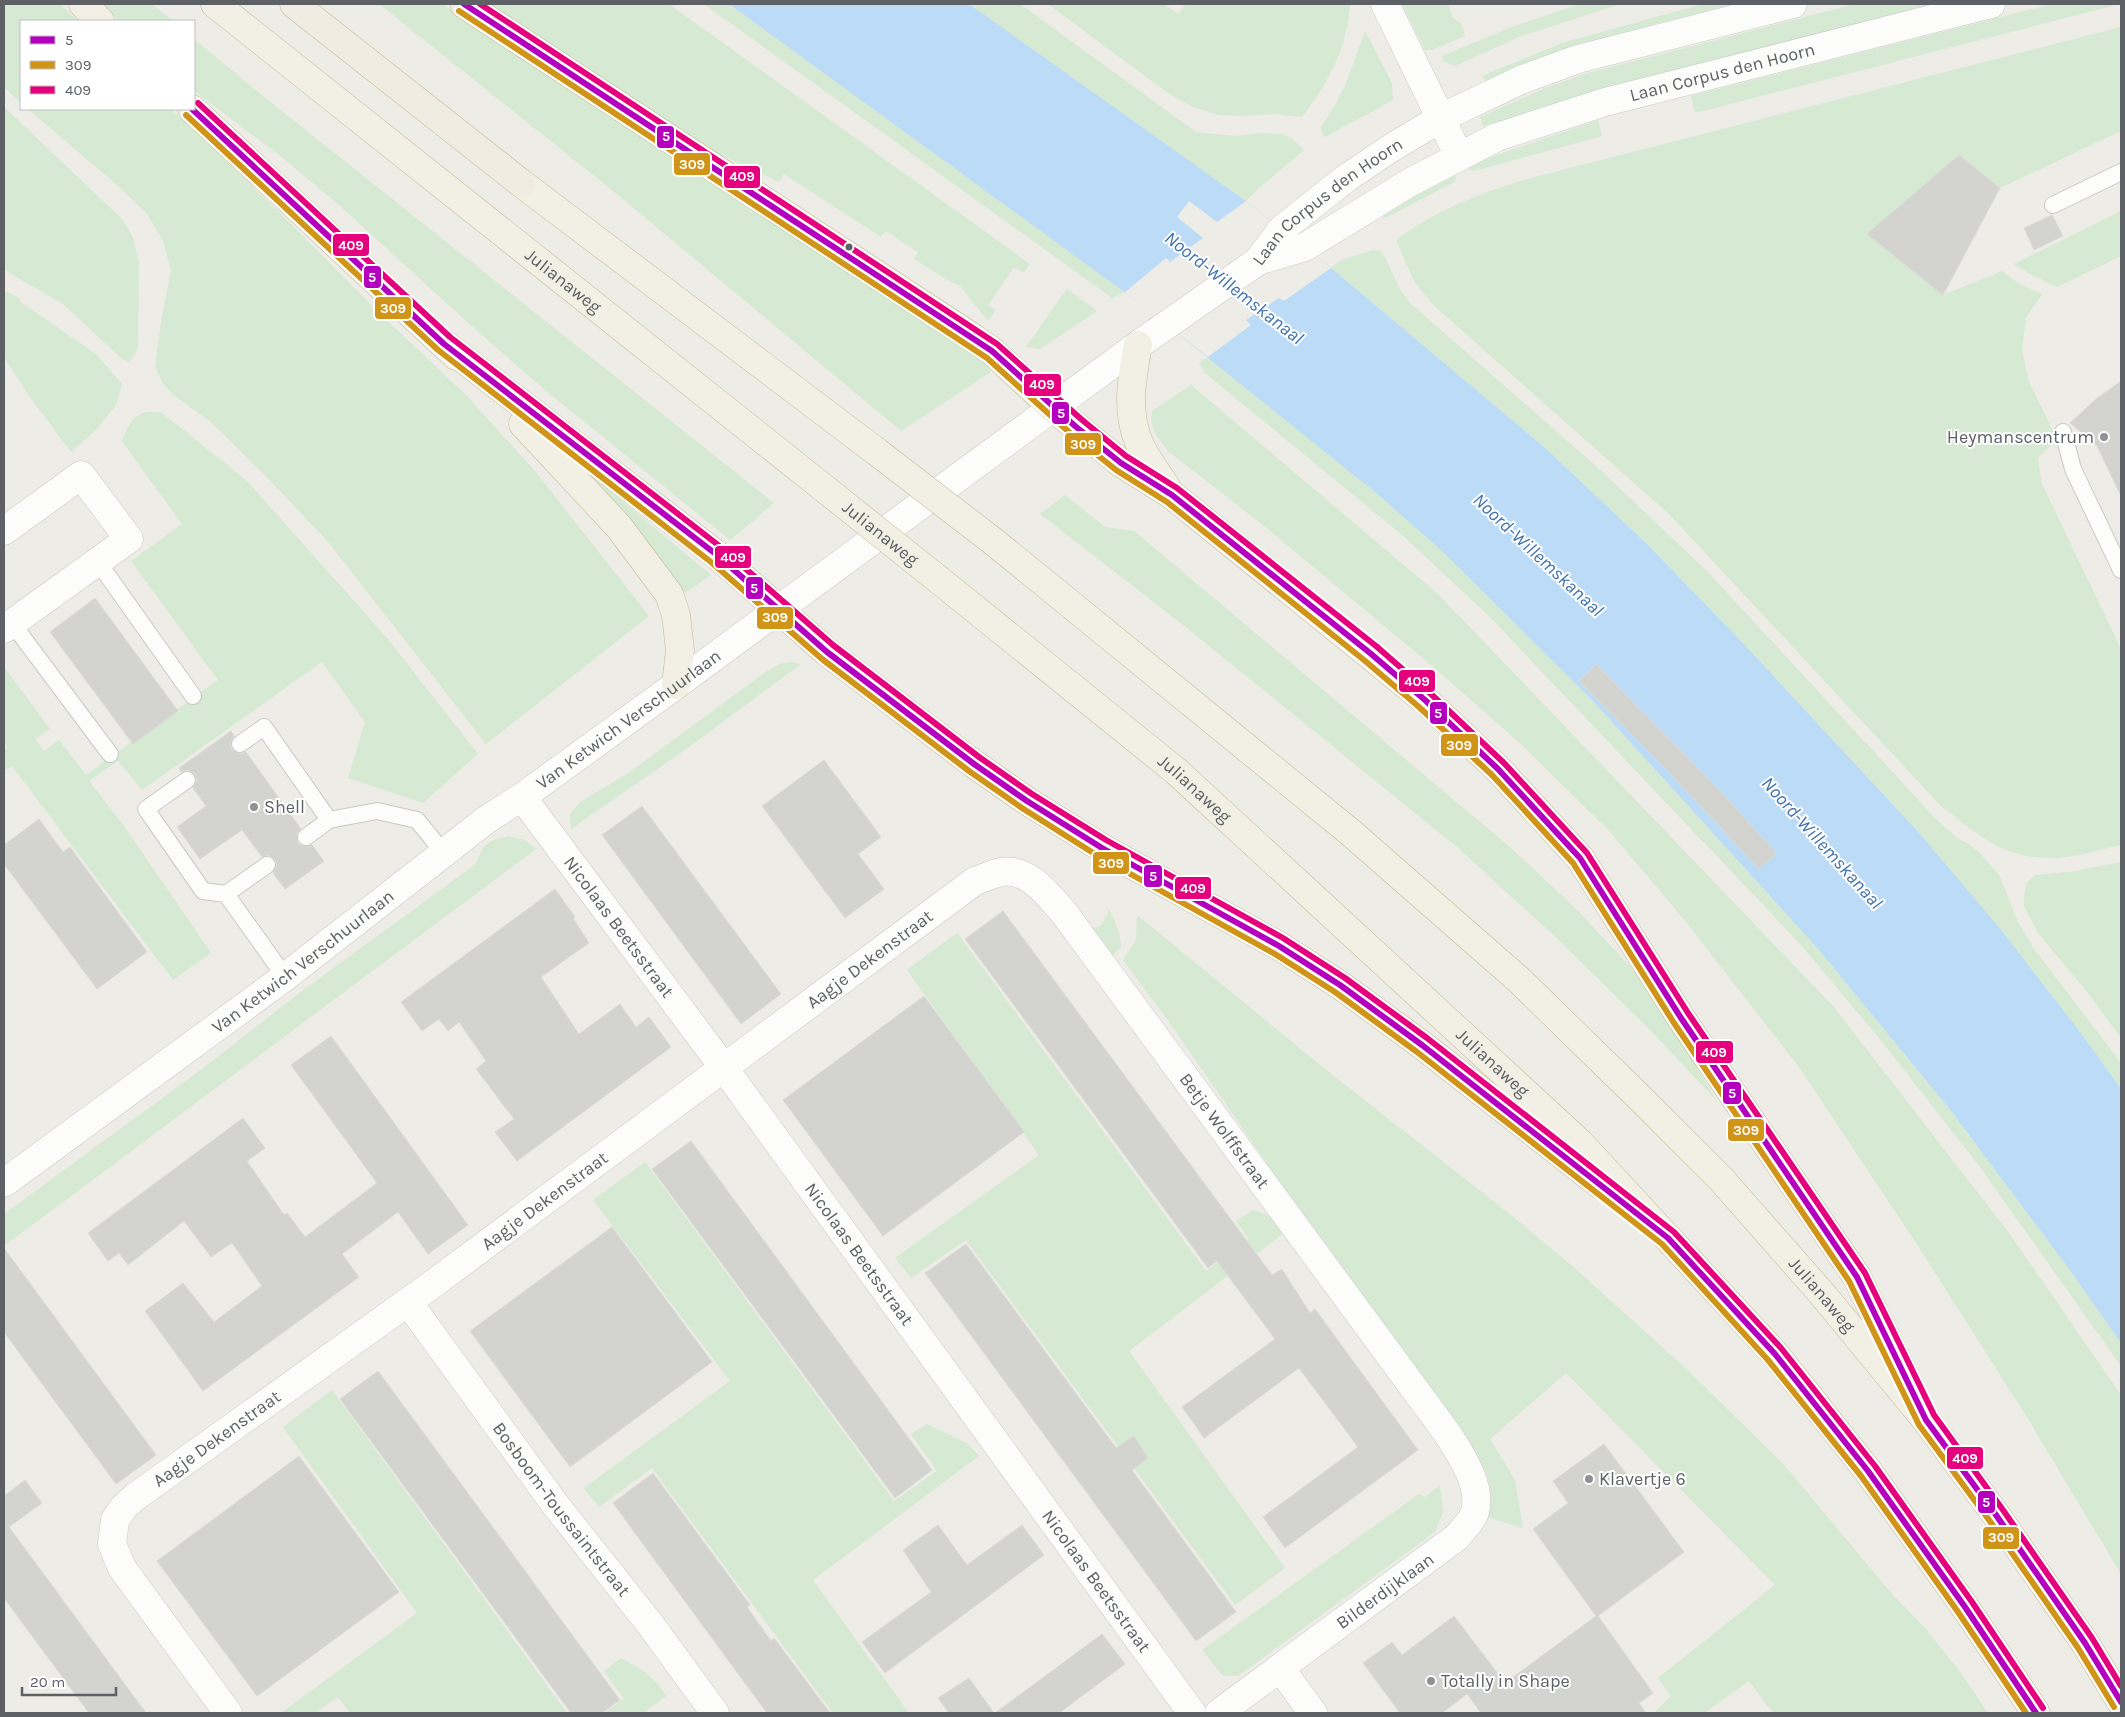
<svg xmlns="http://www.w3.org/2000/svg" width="2125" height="1717" font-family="Karla,sans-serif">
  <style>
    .green { fill: #d5e9d3 }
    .water { fill: #bbdbf7 }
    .pier { fill: #edece7 }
    .building { fill: #d3d3d0; stroke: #dcdbd6 }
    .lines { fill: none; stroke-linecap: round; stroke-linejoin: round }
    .service-casing { stroke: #c8c8c8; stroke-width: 18 }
    .minor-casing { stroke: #c8c8c8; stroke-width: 29 }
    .secondary-casing { stroke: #c9c9c9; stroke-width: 29 }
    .trunk-casing { stroke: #c5b894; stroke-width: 29 }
    .motorway-casing { stroke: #c5b894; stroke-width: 29 }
    .service { stroke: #fcfcfb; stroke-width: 16 }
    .minor { stroke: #fcfcfb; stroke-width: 28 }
    .secondary { stroke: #fcfcfb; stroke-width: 28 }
    .trunk { stroke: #f2efe4; stroke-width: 28 }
    .motorway { stroke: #f0ece1; stroke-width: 28 }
    .trunk-bridge-casing { stroke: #c5b894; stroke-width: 29; stroke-linecap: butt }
    .trunk-bridge { stroke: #f2efe4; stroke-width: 28 }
    .bus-1-casing { stroke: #fff; stroke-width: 10 }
    .bus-2-casing { stroke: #fff; stroke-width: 10 }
    .bus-3-casing { stroke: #fff; stroke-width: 10 }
    .bus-1 { stroke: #b400be; stroke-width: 6 }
    .bus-2 { stroke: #d09419; stroke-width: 6 }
    .bus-3 { stroke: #e5007d; stroke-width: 6 }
    .bus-dot { fill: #5d6065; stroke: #fff; stroke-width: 2 }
    .poi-dot { fill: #8f9192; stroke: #fff; stroke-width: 2 }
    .labels { text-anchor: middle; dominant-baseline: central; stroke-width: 4; stroke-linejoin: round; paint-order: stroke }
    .street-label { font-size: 18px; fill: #5d6065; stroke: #fff }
    .poi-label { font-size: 18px; fill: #5d6065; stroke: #fff; text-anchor: start }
    .water-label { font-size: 19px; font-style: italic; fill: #4273b0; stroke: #fff }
    .line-badge { stroke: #fff; stroke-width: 2 }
    .badge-label { font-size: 14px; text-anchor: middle; font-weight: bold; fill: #fff }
  </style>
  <rect width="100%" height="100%" fill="#edece7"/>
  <g class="green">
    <polygon points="4,4 60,4 78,21 21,21 21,103 4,87"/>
    <polygon points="100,4 152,4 173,21 118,21"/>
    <polygon points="379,4 442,4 983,359 991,372 901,431 612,190"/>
    <polygon points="485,4 669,4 1030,264 1024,273 1014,267 988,305 996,310 988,321 960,286 944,278 914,259 918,252 885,231 881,237 784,174 779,182 702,146"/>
    <polygon points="704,4 729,4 1125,292 1112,298"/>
    <polygon points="969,4 1020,4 1196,132 1235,136 1261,133 1282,134 1292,139 1304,150 1259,188 1246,201"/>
    <path d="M1048 4H1164L1178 14 1186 4 1350 5C1346 51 1329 81 1302 117L1277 114 1237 116 1218 115 1191 106 1168 93Z"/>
    <polygon points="1402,4 1448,4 1452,17 1461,23 1465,36 1432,50 1425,50"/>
    <polygon points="1580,4 1620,4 1519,37 1455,66 1443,61 1442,56 1509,28"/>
    <path d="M1703 4H1733C1649 26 1565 45 1486 81L1482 76 1562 43Z"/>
    <polygon points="1855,4 1933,4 1593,92 1483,126 1480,117 1548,87 1588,73"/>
    <polygon points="2052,4 2120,4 1695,113 1691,96"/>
    <path d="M2121 27V131L2000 188 1959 155 1867 234 1943 295 2002 271 2021 285 2042 294 2026 318 2022 348 2028 380 2057 439 2038 458 2042 484 2121 649V845C2101 849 2078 857 2057 858 2005 860 1980 836 1941 806L1669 514 1431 303 1413 279 1396 240C1435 211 1480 193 1527 179Z"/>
    <polygon points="1365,31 1392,83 1393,100 1325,137 1322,133 1321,127 1333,109 1346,84"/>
    <polygon points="194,39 263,96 774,503 730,540 544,389 475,329 339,205 278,154 194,91"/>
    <polygon points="4,107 122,219 133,238 139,264 138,347 134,356 129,362 121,358 62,303 4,270"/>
    <polygon points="28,109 171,109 287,220 377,311 467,396 535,471 649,616 486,744 329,543 267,477 212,423 171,393 162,382 155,367 161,322 171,270 163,240 147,214 116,184"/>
    <polygon points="1598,120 1602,136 1478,170 1473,171 1470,169 1471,164"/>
    <polygon points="1455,173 1456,180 1454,182 1387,217 1384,217 1381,212"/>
    <polygon points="2121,211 2121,256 2057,287 2028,273 2014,264"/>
    <polygon points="1373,250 1380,251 1385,257 1399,288 1410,303 1597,467 1707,571 1936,819 1957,838 1969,844 1980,853 1999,875 2017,920 2034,949 2121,1063 2121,1089 2083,1036 2002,931 1921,835 1741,641 1647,544 1544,447 1331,268 1342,260"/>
    <polygon points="1067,289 1097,311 1043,347 1039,349 1026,347"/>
    <polygon points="4,290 21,299 19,301 96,354 122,384 116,405 96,430 71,452 30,397 4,357"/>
    <polygon points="1208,357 1381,497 1443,552 1592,700 1819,950 1952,1112 2074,1276 2121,1343 2121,1366 1980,1167 1883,1043 1801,945 1489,616 1401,534 1205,373 1199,363"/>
    <path d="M1191 385 1438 594 1833 1006 2009 1233 2121 1395V1574L2025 1414 1920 1249 1799 1067 1683 918 1610 832 1522 745 1431 665 1263 525 1168 451C1158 437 1149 429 1152 411Z"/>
    <path d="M147 412H161L247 481 387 638 478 754 423 803 348 778 365 722 322 662 142 790 118 761 89 781 124 826 211 953 173 980 12 766 4 771V750L7 747 4 743V667L50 729 35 739 44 751 59 740 86 775 218 680 131 561 182 524 122 441C128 427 132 415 147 412Z"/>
    <polygon points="581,469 586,471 711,575 685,593"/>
    <polygon points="1065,495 1105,527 1134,531 1511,848 1574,907 1642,979 1717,1101 1651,1031 1560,941 1457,847 1182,624 1040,514"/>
    <polygon points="790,662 801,664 689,747 571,829 570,814 580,802 630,772 764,673 780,664"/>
    <path d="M509 836 525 840 536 849 4 1246V1214L202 1069 298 994 476 864C484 843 486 841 509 836Z"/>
    <polygon points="2121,862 2121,1038 2088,993 2038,933 2024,906 2024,896 2027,883 2035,875 2070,872"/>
    <path d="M1107 907C1115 920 1120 931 1121 947L1111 957 1087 925 1094 928 1101 926 1108 913Z"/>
    <path d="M1137 915 1330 1073 1511 1215 1578 1271 1695 1377 1785 1466 1891 1593 1926 1629 1963 1676 1988 1713H1773L1749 1681 1704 1713H1654L1671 1696 1658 1678 1775 1585 1566 1373 1490 1439 1515 1480 1523 1528 1487 1517C1496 1490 1488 1473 1473 1450L1304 1217 1167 1019 1123 960 1136 940Z"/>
    <polygon points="957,933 1206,1271 1249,1239 1236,1221 1253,1210 1270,1216 1284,1233 1129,1351 1285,1568 1235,1605 966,1240 911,1278 895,1258 1039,1155 907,970"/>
    <polygon points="645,1162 894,1501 937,1471 911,1434 927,1424 968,1444 979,1456 813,1580 909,1713 833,1713 652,1468 599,1507 584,1488 730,1381 593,1200"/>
    <polygon points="332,1390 567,1713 350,1713 338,1697 315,1713 281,1713 417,1613 283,1427"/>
    <polygon points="1440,1485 1443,1512 1435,1532 1238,1676 1223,1676 1202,1650 1419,1494 1425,1497"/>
    <path d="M621 1658C641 1669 654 1676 666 1696L643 1713H604L624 1699 604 1671Z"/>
  </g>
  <polygon class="water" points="729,4 969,4 1246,201 1331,268 1544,447 1647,544 1741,641 1921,835 2002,931 2083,1036 2121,1089 2121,1343 2074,1276 1952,1112 1819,950 1592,700 1443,552 1381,497 1141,304"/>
  <polygon class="pier" points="1189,201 1217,222 1246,201 1331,268 1284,301 1279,298 1246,320 1251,325 1208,357 1125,292 1166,258 1170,262 1203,238 1177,217"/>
  <g class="building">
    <polygon points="1959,155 2000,188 1943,295 1867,234"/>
    <polygon points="2052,215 2063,236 2034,250 2024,228"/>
    <polygon points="2121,381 2121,496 2097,446 2070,423 2096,399"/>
    <polygon points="95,598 178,711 133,744 50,632"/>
    <polygon points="1596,664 1721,792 1776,853 1759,869 1668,771 1579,681"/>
    <polygon points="231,731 234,736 230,744 232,750 240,754 246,752 301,829 297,833 298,843 302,846 312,845 324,861 285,889 273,873 277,865 275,859 267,855 262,857 242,830 200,859 177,827 206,806 193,788 197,780 195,774 187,770 181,772 179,768"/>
    <polygon points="824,760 881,837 858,854 884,889 845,918 762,806"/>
    <polygon points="642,806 781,994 741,1024 602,835"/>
    <polygon points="39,819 63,852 70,847 147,952 97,989 4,864 4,845"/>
    <polygon points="555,889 575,917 573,918 589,943 541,977 579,1034 620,1004 636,1027 649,1017 671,1047 517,1161 495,1132 514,1119 476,1069 486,1061 459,1022 448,1031 439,1019 422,1031 401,1002"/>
    <polygon points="1003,911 1272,1275 1282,1269 1310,1313 1315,1309 1418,1450 1285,1548 1263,1517 1358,1447 1299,1368 1204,1438 1182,1407 1275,1339 1217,1261 1208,1268 965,939"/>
    <polygon points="924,996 1024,1132 883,1236 783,1100"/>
    <polygon points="331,1036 468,1225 428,1254 398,1212 342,1254 359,1277 203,1391 145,1311 183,1283 214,1322 262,1286 232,1243 211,1257 184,1221 128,1265 119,1253 108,1261 88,1233 243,1118 265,1148 247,1161 284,1215 287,1213 305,1237 377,1183 291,1065"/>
    <polygon points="691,1141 932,1470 895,1498 652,1169"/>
    <polygon points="612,1227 712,1362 570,1467 470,1331"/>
    <polygon points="966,1244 1116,1448 1134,1436 1148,1458 1132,1470 1236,1612 1196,1641 925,1273"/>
    <polygon points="4,1248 156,1455 116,1484 4,1332"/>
    <polygon points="378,1371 620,1700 602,1713 571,1713 340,1399"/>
    <polygon points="1604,1444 1684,1552 1598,1616 1653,1693 1639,1703 1646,1713 1481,1713 1467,1694 1442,1713 1400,1713 1363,1663 1392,1642 1402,1655 1454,1616 1505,1683 1596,1616 1533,1529 1568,1503 1553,1481"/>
    <polygon points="299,1456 399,1592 257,1696 157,1561"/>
    <polygon points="653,1473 750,1605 747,1607 771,1641 774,1638 830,1713 767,1713 703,1626 613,1503"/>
    <polygon points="25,1480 42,1503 9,1527 146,1713 89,1713 4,1598 4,1496"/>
    <polygon points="938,1525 967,1565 1022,1525 1044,1555 885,1673 862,1642 931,1592 903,1550"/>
    <polygon points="1102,1634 1125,1664 1059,1713 995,1713"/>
    <polygon points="969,1678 994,1713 949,1713 938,1698"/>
  </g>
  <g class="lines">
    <defs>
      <g id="service">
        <polyline points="2053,205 2121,172"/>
        <polyline points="2063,432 2073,469 2121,570"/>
        <polyline points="98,562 193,696"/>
        <polyline points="12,623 110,754"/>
        <polyline points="240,744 264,727 329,820"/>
        <polyline points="187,780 146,809 203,891 226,894"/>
        <polyline points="306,837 329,820 377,811 417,820 443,852"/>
        <polyline points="267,865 226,894 285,977"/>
      </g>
      <g id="minor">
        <polyline points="1385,4 1459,156"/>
        <polyline points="4,531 81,475 129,539 4,629"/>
        <path id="s1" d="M522 797 724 1068 1192 1713"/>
        <path id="s2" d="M408 1302 554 1503 650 1624 715 1713"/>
        <polyline points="1280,1668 1313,1713"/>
        <path id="s3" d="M228 1713 122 1568 112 1544 115 1520 124 1507 135 1497 426 1289 975 881C984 878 992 874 1001 872 1028 867 1049 896 1064 913L1447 1433C1461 1455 1482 1485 1475 1512 1473 1520 1462 1530 1457 1537L1219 1713"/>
      </g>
      <g id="secondary">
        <path id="s4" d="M1258 261 1305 247 1409 183 1497 137 1605 102 1991 4"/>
        <path id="s5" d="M4 1183 285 977 486 820 522 797 676 685 1138 345 1258 261 1282 229 1345 179 1388 150 1441 118 1523 79 1578 59 1793 4"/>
      </g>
      <g id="trunk">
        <polyline points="83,4 100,21"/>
        <path id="s6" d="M215 4 825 489"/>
        <polyline points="192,109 456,356"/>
        <polyline points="521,183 877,452"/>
        <polyline points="444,344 717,555 827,652 974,764 1027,801 1102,848 1279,946 1340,985 1422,1045 1601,1185"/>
        <path d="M1138 345C1132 379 1125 411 1140 445 1147 460 1158 474 1167 488"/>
        <polyline points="1053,408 1121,463 1172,495 1425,700 1498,769 1580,858 1681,1018 1857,1277 1907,1381"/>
        <polyline points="523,424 619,527 669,594 676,615 680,650 676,685"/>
        <path id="s7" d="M994 542 1350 832 1518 979 1638 1096 1721 1179 1823 1295 1926 1420 1996 1515 2085 1643 2121 1702"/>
        <path id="s8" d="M939 580 1176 771 1580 1143 1775 1354 1868 1471 1965 1607 2036 1713"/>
      </g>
      <g id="motorway">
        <polyline points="294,4 521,183"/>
        <polyline points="464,4 975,339 992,351 1053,408"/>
      </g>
    </defs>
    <use href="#service" class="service-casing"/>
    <use href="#minor" class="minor-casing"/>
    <use href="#secondary" class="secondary-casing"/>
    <use href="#trunk" class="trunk-casing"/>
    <use href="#motorway" class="motorway-casing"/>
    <use href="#service" class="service"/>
    <use href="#minor" class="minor"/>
    <use href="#secondary" class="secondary"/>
    <use href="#trunk" class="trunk"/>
    <use href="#motorway" class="motorway"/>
    <defs>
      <g id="trunk-bridge">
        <polyline points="877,452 994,542"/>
        <path id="s9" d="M825 489 939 580"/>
      </g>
    </defs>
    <use href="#trunk-bridge" class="trunk-bridge-casing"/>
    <use href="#trunk-bridge" class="trunk-bridge"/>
    <defs>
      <g id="bus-1">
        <polyline points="464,4 992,351 1075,426 1121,463 1172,495 1370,653 1425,700 1498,769 1580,858 1681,1018 1857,1277 1926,1420 1996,1515 2085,1643 2121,1702"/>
        <polyline points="192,109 444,344 717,555 827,652 974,764 1027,801 1102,848 1279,946 1340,985 1422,1045 1668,1238 1775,1354 1868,1471 1965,1607 2036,1713"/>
      </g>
      <g id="bus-2">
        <polyline points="459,11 987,358 1069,432 1116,470 1167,502 1364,660 1419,707 1492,775 1573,863 1674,1023 1849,1281 1919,1425 1989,1520 2078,1648 2114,1707"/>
        <polyline points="186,115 438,350 711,562 822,659 969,771 1022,808 1098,856 1275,954 1335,992 1417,1052 1662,1244 1768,1360 1861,1476 1958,1612 2026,1713"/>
      </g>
      <g id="bus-3">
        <polyline points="480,4 997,344 1081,419 1126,456 1177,488 1376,646 1431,694 1504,763 1587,853 1688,1013 1865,1273 1934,1415 2003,1510 2092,1638 2121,1686"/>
        <polyline points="198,103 450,337 722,548 833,645 979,757 1032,794 1106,840 1283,938 1345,978 1427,1038 1674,1232 1781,1348 1875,1466 1972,1602 2043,1708"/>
      </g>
    </defs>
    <use href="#bus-1" class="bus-1-casing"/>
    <use href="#bus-2" class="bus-2-casing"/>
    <use href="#bus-3" class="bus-3-casing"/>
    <use href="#bus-1" class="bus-1"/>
    <use href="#bus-2" class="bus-2"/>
    <use href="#bus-3" class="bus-3"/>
  </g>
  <circle class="bus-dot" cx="849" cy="247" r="4.5"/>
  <g class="poi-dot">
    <circle cx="2104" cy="437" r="5"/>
    <circle cx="254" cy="807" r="5"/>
    <circle cx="1589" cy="1479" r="5"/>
    <circle cx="1431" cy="1681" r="5"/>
  </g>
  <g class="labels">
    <g class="street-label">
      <text stroke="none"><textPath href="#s4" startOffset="505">Laan Corpus den Hoorn</textPath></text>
      <text stroke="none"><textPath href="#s5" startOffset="1649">Laan Corpus den Hoorn</textPath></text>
      <text stroke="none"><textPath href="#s6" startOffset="445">Julianaweg</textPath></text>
      <text stroke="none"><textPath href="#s9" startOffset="71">Julianaweg</textPath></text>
      <text stroke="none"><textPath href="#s5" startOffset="778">Van Ketwich Verschuurlaan</textPath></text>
      <text stroke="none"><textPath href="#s8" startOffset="330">Julianaweg</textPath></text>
      <text stroke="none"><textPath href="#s1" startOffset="162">Nicolaas Beetsstraat</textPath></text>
      <text stroke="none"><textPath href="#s3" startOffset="1171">Aagje Dekenstraat</textPath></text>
      <text stroke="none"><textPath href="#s5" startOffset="372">Van Ketwich Verschuurlaan</textPath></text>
      <text stroke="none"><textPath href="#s8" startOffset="735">Julianaweg</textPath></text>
      <text stroke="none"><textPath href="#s3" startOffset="1679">Betje Wolffstraat</textPath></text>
      <text stroke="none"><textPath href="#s3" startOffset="766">Aagje Dekenstraat</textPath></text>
      <text stroke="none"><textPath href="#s1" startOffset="568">Nicolaas Beetsstraat</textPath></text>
      <text stroke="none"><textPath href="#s7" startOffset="1121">Julianaweg</textPath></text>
      <text stroke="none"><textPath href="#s3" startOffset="361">Aagje Dekenstraat</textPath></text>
      <text stroke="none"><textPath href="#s2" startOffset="258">Bosboom-Toussaintstraat</textPath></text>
      <text stroke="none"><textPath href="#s1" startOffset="972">Nicolaas Beetsstraat</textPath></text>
      <text transform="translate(1385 1591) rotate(-36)">Bilderdijklaan</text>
    </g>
    <g class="poi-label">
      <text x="2094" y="437" text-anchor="end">Heymanscentrum</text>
      <text x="264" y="807">Shell</text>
      <text x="1599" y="1479">Klavertje 6</text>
      <text x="1441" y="1681">Totally in Shape</text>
    </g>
    <g class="water-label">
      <text transform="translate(1234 288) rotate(38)">Noord-Willemskanaal</text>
      <text transform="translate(1538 555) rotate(43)">Noord-Willemskanaal</text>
      <text transform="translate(1822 843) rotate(48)">Noord-Willemskanaal</text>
    </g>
  </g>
  <g class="line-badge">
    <rect x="656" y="125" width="19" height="24" rx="5" fill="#b400be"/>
    <rect x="673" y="152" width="38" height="24" rx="5" fill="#d09419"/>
    <rect x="723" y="165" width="38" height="24" rx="5" fill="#e5007d"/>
    <rect x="332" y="233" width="38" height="24" rx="5" fill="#e5007d"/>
    <rect x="363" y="265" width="19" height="24" rx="5" fill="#b400be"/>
    <rect x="374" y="296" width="38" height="24" rx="5" fill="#d09419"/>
    <rect x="1023" y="373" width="39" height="24" rx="5" fill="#e5007d"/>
    <rect x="1051" y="401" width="19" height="24" rx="5" fill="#b400be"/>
    <rect x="1064" y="432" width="38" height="24" rx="5" fill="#d09419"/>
    <rect x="714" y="545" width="38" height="24" rx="5" fill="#e5007d"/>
    <rect x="745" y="576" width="19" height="24" rx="5" fill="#b400be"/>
    <rect x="756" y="606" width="38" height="24" rx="5" fill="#d09419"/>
    <rect x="1398" y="669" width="38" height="24" rx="5" fill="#e5007d"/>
    <rect x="1429" y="701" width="19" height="24" rx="5" fill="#b400be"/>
    <rect x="1440" y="733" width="39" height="24" rx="5" fill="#d09419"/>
    <rect x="1092" y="851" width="38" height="24" rx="5" fill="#d09419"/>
    <rect x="1143" y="864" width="20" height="24" rx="5" fill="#b400be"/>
    <rect x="1174" y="876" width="38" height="24" rx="5" fill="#e5007d"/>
    <rect x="1695" y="1040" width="39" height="24" rx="5" fill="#e5007d"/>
    <rect x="1722" y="1081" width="20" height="24" rx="5" fill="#b400be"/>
    <rect x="1727" y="1118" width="38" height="24" rx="5" fill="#d09419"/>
    <rect x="1946" y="1446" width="38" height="24" rx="5" fill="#e5007d"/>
    <rect x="1977" y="1490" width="19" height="24" rx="5" fill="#b400be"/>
    <rect x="1982" y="1526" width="38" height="24" rx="5" fill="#d09419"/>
  </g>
  <g class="badge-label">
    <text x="666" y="141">5</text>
    <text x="692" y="169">309</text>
    <text x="742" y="181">409</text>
    <text x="351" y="250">409</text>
    <text x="372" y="282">5</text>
    <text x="393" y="313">309</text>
    <text x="1042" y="389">409</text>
    <text x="1061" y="418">5</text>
    <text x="1083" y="449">309</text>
    <text x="733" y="562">409</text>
    <text x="754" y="593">5</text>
    <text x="775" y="622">309</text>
    <text x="1417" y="686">409</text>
    <text x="1438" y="718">5</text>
    <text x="1459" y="750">309</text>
    <text x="1111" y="868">309</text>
    <text x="1153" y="881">5</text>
    <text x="1193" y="893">409</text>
    <text x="1714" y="1057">409</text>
    <text x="1732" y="1098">5</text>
    <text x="1746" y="1135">309</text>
    <text x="1965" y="1463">409</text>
    <text x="1986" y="1507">5</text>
    <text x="2001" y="1542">309</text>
  </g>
  <rect width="2125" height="1717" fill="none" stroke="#5d6065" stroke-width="10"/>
  <rect x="20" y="20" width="175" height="90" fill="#ffffff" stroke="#bebfc1"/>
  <rect x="30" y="36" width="25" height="8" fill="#b400be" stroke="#bebfc1"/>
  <text x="65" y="45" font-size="15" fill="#5d6065">5</text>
  <rect x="30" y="61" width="25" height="8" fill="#d09419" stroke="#bebfc1"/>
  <text x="65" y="70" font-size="15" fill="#5d6065">309</text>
  <rect x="30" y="86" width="25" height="8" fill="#e5007d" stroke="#bebfc1"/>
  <text x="65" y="95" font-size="15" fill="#5d6065">409</text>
  <path d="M22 1687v8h94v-8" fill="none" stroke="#5d6065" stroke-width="2.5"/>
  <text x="30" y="1687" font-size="15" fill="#5d6065" stroke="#ffffff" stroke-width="4" paint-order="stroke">20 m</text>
</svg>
